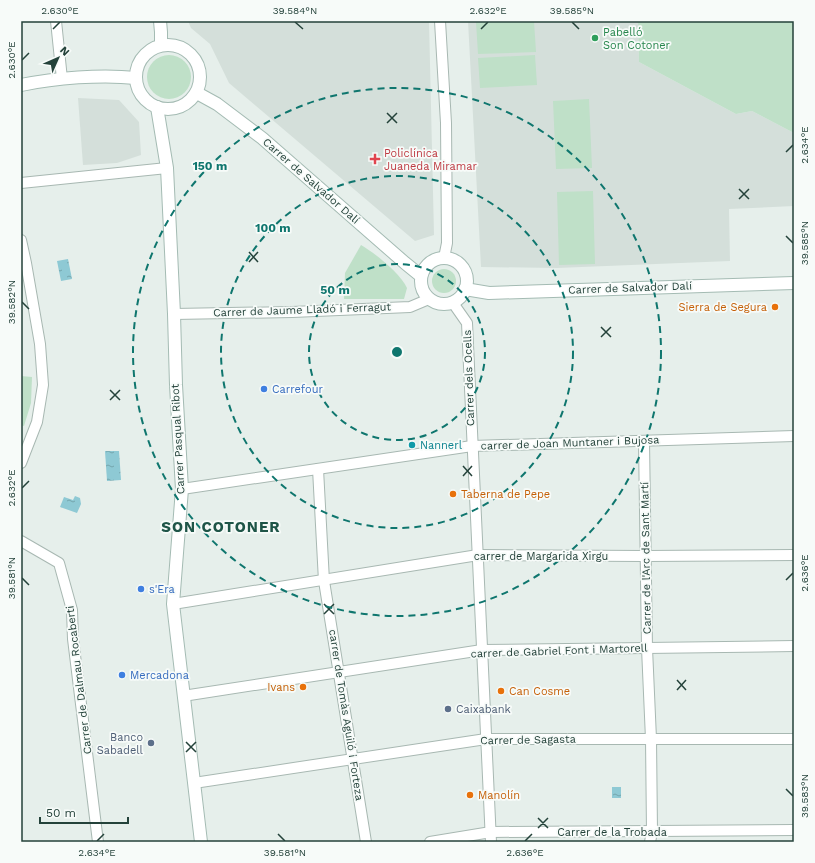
<svg xmlns="http://www.w3.org/2000/svg" width="815" height="863" font-family="'Work Sans',sans-serif">
  <style>
    .built { fill: #d4dfda }
    .green { fill: #bfe0c8 }
    .water { fill: url(#water-ripples) }
    .lines { fill: none; stroke-linecap: round; stroke-linejoin: round }
    .street-casing { stroke: #a8b8b2; stroke-width: 12 }
    .secondary-casing { stroke: #a4bbb3; stroke-width: 14 }
    .street { stroke: #fff; stroke-width: 10 }
    .secondary { stroke: #fff; stroke-width: 12 }
    .ticks { fill: none; stroke: #24423a; stroke-width: 1.5 }
    .ring { fill: none; stroke: #0f766e; stroke-width: 2; stroke-dasharray: 7 5 }
    .leisure-dot { fill: #2e9e5b; stroke: #f7fbf9; stroke-width: 1.5 }
    .health-dot { fill: #e0444e; stroke: #f7fbf9; stroke-width: 1.5 }
    .food-dot { fill: #e8710a; stroke: #f7fbf9; stroke-width: 1.5 }
    .shop-dot { fill: #3f7fe0; stroke: #f7fbf9; stroke-width: 1.5 }
    .culture-dot { fill: #0f9aa8; stroke: #f7fbf9; stroke-width: 1.5 }
    .service-dot { fill: #5c6f8a; stroke: #f7fbf9; stroke-width: 1.5 }
    .labels { text-anchor: middle; dominant-baseline: central; stroke-width: 3.5; stroke-linejoin: round; paint-order: stroke }
    .leisure-label { font-size: 11px; fill: #27864d; stroke: #f7fbf9; text-anchor: start }
    .health-label { font-size: 11px; fill: #be3a42; stroke: #f7fbf9; text-anchor: start }
    .street-label { font-size: 11px; fill: #24423a; stroke: #f7fbf9 }
    .food-label { font-size: 11px; fill: #c56008; stroke: #f7fbf9; text-anchor: start }
    .shop-label { font-size: 11px; fill: #366cbe; stroke: #f7fbf9; text-anchor: start }
    .culture-label { font-size: 11px; fill: #0d838f; stroke: #f7fbf9; text-anchor: start }
    .service-label { font-size: 11px; fill: #4e5e75; stroke: #f7fbf9; text-anchor: start }
    .district-label { font-size: 15px; font-weight: bold; letter-spacing: 1px; fill: #1f5548; stroke: #f7fbf9 }
    .centre { fill: #0f766e; stroke: #f7fbf9; stroke-width: 2 }
    .ring-label { font-size: 12px; text-anchor: middle; font-weight: bold; fill: #0f766e; stroke: #f7fbf9; stroke-width: 3.5; stroke-linejoin: round; paint-order: stroke }
    .neatline { fill: none; stroke: #24423a; stroke-width: 1.5 }
    .ticks-label { font-size: 10px; text-anchor: middle; fill: #24423a }
  </style>
  <defs>
    <pattern id="water-ripples" width="26" height="14" patternUnits="userSpaceOnUse"><rect width="26" height="14" fill="#8ec9d4"/><path d="M2 4q2-2 4 0t4 0M15 11q2-2 4 0t4 0" fill="none" stroke="#74a5ad"/></pattern>
  </defs>
  <rect width="100%" height="100%" fill="#e6efeb"/>
  <g class="built">
    <polygon points="188,21 429,21 434,235 415,241 229,83 210,44 191,28"/>
    <polygon points="468,21 638,21 639,62 736,114 752,111 794,133 794,206 729,209 730,261 557,268 481,267"/>
    <polygon points="78,98 119,100 139,122 141,155 117,163 83,165"/>
  </g>
  <g class="green">
    <polygon points="510,21 534,21 536,52 478,54 476,22"/>
    <polygon points="638,21 794,21 794,133 752,111 736,114 639,62"/>
    <polygon points="535,55 537,85 480,88 478,58"/>
    <circle cx="169" cy="77" r="22"/>
    <polygon points="589,99 592,168 556,169 553,101"/>
    <polygon points="593,191 595,264 559,265 557,192"/>
    <path d="M361 245C376 254 400 273 407 288L404 299H344L345 273Z"/>
    <circle cx="444" cy="281" r="12"/>
    <polygon points="21,376 32,377 31,403 24,426 21,425"/>
  </g>
  <g class="water">
    <polygon points="68,259 72,279 61,281 57,261"/>
    <polygon points="105,451 119,451 121,480 107,481"/>
    <polygon points="75,496 80,498 81,504 77,513 60,507 64,497 73,500"/>
    <rect x="612" y="787" width="9" height="11"/>
  </g>
  <g class="lines">
    <defs>
      <g id="street">
        <polyline points="56,21 62,79"/>
        <polyline points="440,21 446,123 447,243 444,258"/>
        <polyline points="21,183 167,168"/>
        <polyline points="21,240 26,263 40,344 43,385 37,422 21,463"/>
        <polyline points="453,303 467,323 491,842"/>
        <polyline points="174,314 292,312 410,307 429,299"/>
        <polyline points="644,441 647,648 651,739 652,832 650,842"/>
        <polyline points="318,469 324,581 366,842"/>
        <polyline points="182,489 472,446 794,436"/>
        <polyline points="21,541 59,563 72,610 73,639 98,842"/>
        <polyline points="173,604 478,555 645,556 794,555"/>
        <polyline points="183,696 482,650 794,646"/>
        <polyline points="194,783 486,739 794,739"/>
        <polyline points="430,842 491,832 794,830"/>
      </g>
      <g id="secondary">
        <polyline points="160,21 161,32 161,45"/>
        <circle cx="168" cy="77" r="32"/>
        <path d="M21 85C55 78 101 74 136 78"/>
        <polyline points="197,93 217,104 262,138 405,263 421,276"/>
        <polyline points="157,107 167,168 174,314 176,385 182,489 173,604 201,842"/>
        <circle cx="444" cy="281" r="23"/>
        <polyline points="465,289 489,293 794,283"/>
      </g>
    </defs>
    <use href="#street" class="street-casing"/>
    <use href="#secondary" class="secondary-casing"/>
    <use href="#street" class="street"/>
    <use href="#secondary" class="secondary"/>
  </g>
  <path class="ticks" d="M295 22 303 29M572 22 579 29M53 29 60 22M481 29 488 22M22 60 29 53M387 113 397 123M387 123 397 113M786 152 793 145M739 189 749 199M739 199 749 189M786 236 793 243M249 252 258 262M249 262 258 252M22 302 29 309M601 327 611 337M601 337 611 327M110 390 120 400M110 400 120 390M463 466 472 476M463 476 472 466M22 488 29 481M22 578 29 585M786 580 793 573M324 604 334 614M324 614 334 604M677 680 686 690M677 690 686 680M186 742 196 752M186 752 196 742M786 789 793 796M538 818 548 828M538 828 548 818M278 834 285 841M97 841 104 834M525 841 532 834"/>
  <g class="ring">
    <circle cx="397" cy="352" r="88"/>
    <circle cx="397" cy="352" r="176"/>
    <circle cx="397" cy="352" r="264"/>
  </g>
  <circle class="leisure-dot" cx="595" cy="38" r="4"/>
  <path class="health-dot" d="M373 153h4v4h4v4h-4v4h-4v-4h-4v-4h4z"/>
  <g class="food-dot">
    <circle cx="775" cy="307" r="4"/>
    <circle cx="453" cy="494" r="4"/>
    <circle cx="303" cy="687" r="4"/>
    <circle cx="501" cy="691" r="4"/>
    <circle cx="470" cy="795" r="4"/>
  </g>
  <g class="shop-dot">
    <circle cx="264" cy="389" r="4"/>
    <circle cx="141" cy="589" r="4"/>
    <circle cx="122" cy="675" r="4"/>
  </g>
  <circle class="culture-dot" cx="412" cy="445" r="4"/>
  <g class="service-dot">
    <circle cx="448" cy="709" r="4"/>
    <circle cx="151" cy="743" r="4"/>
  </g>
  <g class="labels">
    <g class="leisure-label">
      <text x="603" y="32">Pabelló<tspan x="603" dy="13">Son Cotoner</tspan></text>
    </g>
    <g class="health-label">
      <text x="384" y="153">Policlínica<tspan x="384" dy="13">Juaneda Miramar</tspan></text>
    </g>
    <g class="street-label">
      <text transform="translate(311 181) rotate(41)">Carrer de Salvador Dalí</text>
      <text transform="translate(630 288) rotate(-2)">Carrer de Salvador Dalí</text>
      <text transform="translate(302 310) rotate(-2)">Carrer de Jaume Lladó i Ferragut</text>
      <text transform="translate(469 378) rotate(-92)">Carrer dels Ocells</text>
      <text transform="translate(178 439) rotate(-93)">Carrer Pasqual Ribot</text>
      <text transform="translate(570 443) rotate(-2)">carrer de Joan Muntaner i Bujosa</text>
      <text x="541" y="556">carrer de Margarida Xirgu</text>
      <text transform="translate(646 558) rotate(-91)">Carrer de l'Arc de Sant Martí</text>
      <text transform="translate(559 651) rotate(-2)">carrer de Gabriel Font i Martorell</text>
      <text transform="translate(79 680) rotate(-97)">Carrer de Dalmau Rocaberti</text>
      <text transform="translate(346 715) rotate(81)">carrer de Tomàs Aguiló i Forteza</text>
      <text transform="translate(528 740) rotate(-1)">Carrer de Sagasta</text>
      <text x="612" y="832">Carrer de la Trobada</text>
    </g>
    <g class="food-label">
      <text x="767" y="307" text-anchor="end">Sierra de Segura</text>
      <text x="461" y="494">Taberna de Pepe</text>
      <text x="295" y="687" text-anchor="end">Ivans</text>
      <text x="509" y="691">Can Cosme</text>
      <text x="478" y="795">Manolín</text>
    </g>
    <g class="shop-label">
      <text x="272" y="389">Carrefour</text>
      <text x="149" y="589">s'Era</text>
      <text x="130" y="675">Mercadona</text>
    </g>
    <g class="culture-label">
      <text x="420" y="445">Nannerl</text>
    </g>
    <g class="service-label">
      <text x="456" y="709">Caixabank</text>
      <text x="143" y="737" text-anchor="end">Banco<tspan x="143" dy="13">Sabadell</tspan></text>
    </g>
    <g class="district-label">
      <text x="221" y="527">SON COTONER</text>
    </g>
  </g>
  <circle cx="397" cy="352" r="6" class="centre"/>
  <g class="ring-label">
    <text x="210" y="170">150 m</text>
    <text x="273" y="232">100 m</text>
    <text x="335" y="294">50 m</text>
  </g>
  <rect width="815" height="863" fill="none" stroke="#f7fbf9" stroke-width="44"/>
  <g transform="translate(58 58) rotate(45)" stroke="#f7fbf9" stroke-width="3" paint-order="stroke">
  <path d="M0-3L7 15L0 10L-7 15Z" fill="#24423a"/>
  <text y="-6" font-size="11" font-weight="bold" text-anchor="middle" fill="#24423a">N</text>
  </g>
  <path d="M40 817v6h88v-6" fill="none" stroke="#24423a" stroke-width="2"/>
  <text x="46" y="817" font-size="12" fill="#24423a" stroke="#f7fbf9" stroke-width="3" paint-order="stroke">50 m</text>
  <rect x="22" y="22" width="771" height="819" class="neatline"/>
  <g class="ticks-label">
    <text x="60" y="14">2.630°E</text>
    <text x="295" y="14">39.584°N</text>
    <text x="488" y="14">2.632°E</text>
    <text x="572" y="14">39.585°N</text>
    <text transform="translate(11 60) rotate(-90)" y="4">2.630°E</text>
    <text transform="translate(804 145) rotate(-90)" y="4">2.634°E</text>
    <text transform="translate(804 243) rotate(-90)" y="4">39.585°N</text>
    <text transform="translate(11 302) rotate(-90)" y="4">39.582°N</text>
    <text transform="translate(11 488) rotate(-90)" y="4">2.632°E</text>
    <text transform="translate(804 573) rotate(-90)" y="4">2.636°E</text>
    <text transform="translate(11 578) rotate(-90)" y="4">39.581°N</text>
    <text transform="translate(804 796) rotate(-90)" y="4">39.583°N</text>
    <text x="97" y="856">2.634°E</text>
    <text x="285" y="856">39.581°N</text>
    <text x="525" y="856">2.636°E</text>
  </g>
</svg>
